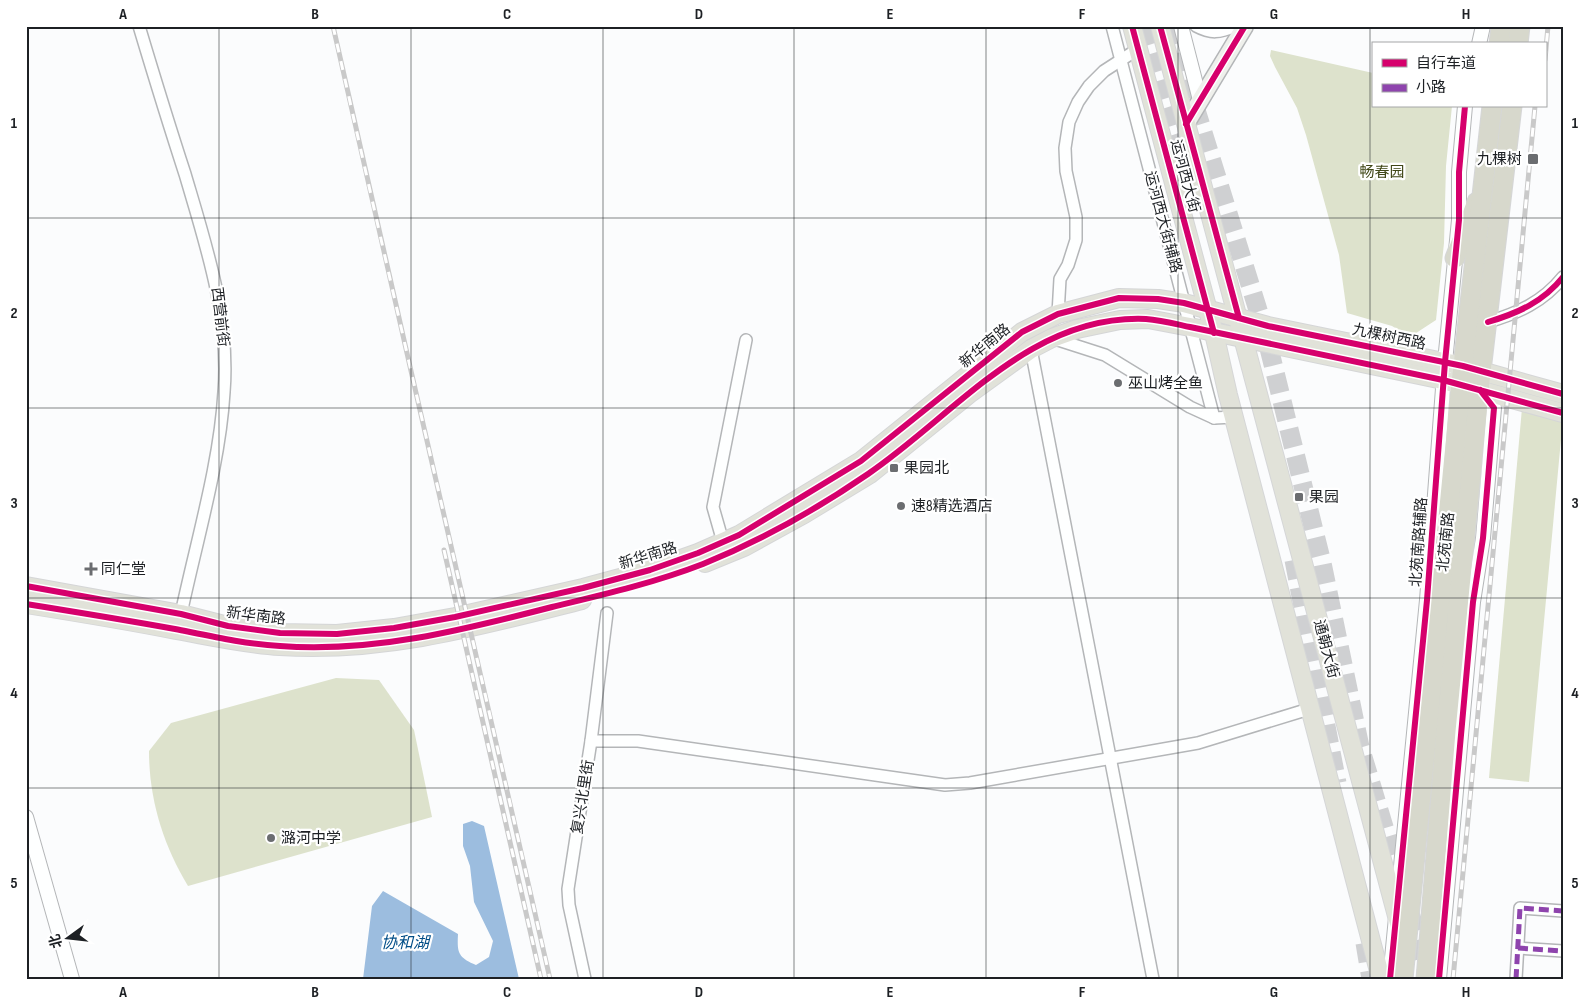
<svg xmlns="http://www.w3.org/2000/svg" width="1589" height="1005" font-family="'Sofia Sans Condensed','Noto Sans SC',sans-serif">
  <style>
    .green { fill: #dde2cc }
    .water { fill: #9cbddf }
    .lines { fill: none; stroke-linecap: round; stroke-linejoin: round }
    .trunk-tunnel { stroke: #cfd0d2; stroke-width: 19; stroke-dasharray: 19 9; stroke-linecap: butt }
    .minor-casing { stroke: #b4b6b8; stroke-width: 14 }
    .tertiary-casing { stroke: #b4b6b8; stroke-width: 16 }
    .secondary-casing { stroke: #b4b6b8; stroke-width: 19 }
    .primary-casing { stroke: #d5d6d7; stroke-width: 20 }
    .trunk-casing { stroke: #d5d6d7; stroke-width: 21 }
    .minor { stroke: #feffff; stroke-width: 11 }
    .tertiary { stroke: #feffff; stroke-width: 14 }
    .secondary { stroke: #eff0ec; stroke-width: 16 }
    .primary { stroke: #e1e2d9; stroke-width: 18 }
    .trunk { stroke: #d7d8cc; stroke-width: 19 }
    .rail-casing { stroke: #c9c9c9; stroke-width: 5 }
    .rail { stroke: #fff; stroke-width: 3; stroke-dasharray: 9; stroke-linecap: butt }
    .quiet { stroke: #8e44ad; stroke-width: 5; stroke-dasharray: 10 5; stroke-linecap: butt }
    .cycleway-casing { stroke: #fff; stroke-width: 9 }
    .cycleway { stroke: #d6006c; stroke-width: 6 }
    .grid { fill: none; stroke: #1d2024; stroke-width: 1; stroke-opacity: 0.55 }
    .poi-dot { fill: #6b6d70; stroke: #fff; stroke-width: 2 }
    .labels { text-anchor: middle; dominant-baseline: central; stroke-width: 4.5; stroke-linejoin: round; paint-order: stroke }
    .poi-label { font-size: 15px; fill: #1d2024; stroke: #fff; text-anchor: start }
    .park-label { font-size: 15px; fill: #404717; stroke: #fff }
    .street-label { font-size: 15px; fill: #1d2024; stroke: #fff }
    .water-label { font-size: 16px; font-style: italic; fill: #004d87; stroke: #fff }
    .neatline { fill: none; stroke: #1d2024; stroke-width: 2 }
    .grid-label { font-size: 16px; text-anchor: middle; font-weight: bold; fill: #1d2024 }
  </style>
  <rect width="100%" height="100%" fill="#fbfcfd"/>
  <g class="green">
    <polygon points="1271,50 1373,73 1373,106 1452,106 1446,166 1444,243 1436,320 1410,337 1392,326 1347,313 1339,255 1306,135 1297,108 1275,67 1270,56"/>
    <polygon points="1522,408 1563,418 1529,782 1489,778"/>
    <path d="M336 678 379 680 414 730 432 817 188 886C163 845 149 799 149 751L171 723Z"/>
  </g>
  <path class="water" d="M472 821 484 826 519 979H363L372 906 383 891 458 934C457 953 458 957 476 965L489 957 493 941 474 902 470 866 463 846V824Z"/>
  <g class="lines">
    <g class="trunk-tunnel">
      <polyline points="1146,26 1189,164"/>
      <polyline points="1170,26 1266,336 1322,563 1360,747 1402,887"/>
      <polyline points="1294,560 1337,783"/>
      <polyline points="1410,913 1426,968"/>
      <polyline points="1365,943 1371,979"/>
    </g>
    <defs>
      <g id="minor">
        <path d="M139 26C154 76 169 125 185 174 206 245 230 317 224 392 220 463 196 543 181 614"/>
        <polyline points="1112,26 1214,418"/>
        <path d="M1196 26C1211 34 1220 33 1235 26"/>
        <polyline points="1058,314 1060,279 1068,265 1076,240 1076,217 1066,171 1065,148 1069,122 1078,102 1089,86 1104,71 1138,49"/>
        <path d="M1488 322C1518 313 1543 302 1563 277"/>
        <polyline points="1052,338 1105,355 1190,407 1214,418 1234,417"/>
        <polyline points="1031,349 1153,979"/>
        <polyline points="723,542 713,507 746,340"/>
        <polyline points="591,741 638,741 945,785 970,783 1198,743 1309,709"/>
        <polyline points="1518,948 1563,951"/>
        <polyline points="585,979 569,905 568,889 591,741 607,613"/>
        <polyline points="1516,979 1520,908 1563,911"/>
      </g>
      <g id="tertiary">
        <polyline points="1181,26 1200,100"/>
        <polyline points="1479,44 1483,26"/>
        <polyline points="26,817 72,979"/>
        <polyline points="1390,979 1427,600 1445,362 1459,220 1459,172 1465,106"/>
        <polyline points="1439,979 1473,602 1483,538 1494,408 1480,390"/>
      </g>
      <polyline id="secondary" points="1186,124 1245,26"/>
      <g id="primary">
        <polyline points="1132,26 1214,333 1228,395 1381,979"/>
        <polyline points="1160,26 1405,946"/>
        <polyline points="705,563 744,547 804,514 870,474 969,394 1031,349 1052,338 1077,329 1120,320 1148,319 1190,327 1443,380 1563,413"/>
        <polyline points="26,586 181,614 228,626 280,633 337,634 394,628 455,617 583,588 650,570 698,553 739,535 861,461 1022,332 1058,314 1119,298 1158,299 1184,303 1268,326 1463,366 1563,394"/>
        <path d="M26 604C76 612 126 620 176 630 210 636 245 644 280 646 384 653 483 625 582 600"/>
      </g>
      <g id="trunk">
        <polyline points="1499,44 1501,26"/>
        <polyline points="1518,44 1520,26"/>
        <polyline points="1455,258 1477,202"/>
        <polyline points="1403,979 1461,384 1492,106"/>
        <polyline points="1426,979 1446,731 1481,371 1512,106"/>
      </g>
    </defs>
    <use href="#minor" class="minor-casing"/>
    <use href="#tertiary" class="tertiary-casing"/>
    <use href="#secondary" class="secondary-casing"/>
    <use href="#primary" class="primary-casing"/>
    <use href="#trunk" class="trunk-casing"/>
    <use href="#minor" class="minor"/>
    <use href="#tertiary" class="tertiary"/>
    <use href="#secondary" class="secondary"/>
    <use href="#primary" class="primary"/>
    <use href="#trunk" class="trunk"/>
    <defs>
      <g id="rail">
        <path d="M333 26C404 344 478 661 550 979"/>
        <polyline points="1545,60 1548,26"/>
        <polyline points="444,550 541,979"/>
        <polyline points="1453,979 1535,106"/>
      </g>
    </defs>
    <use href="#rail" class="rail-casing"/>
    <use href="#rail" class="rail"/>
    <g class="quiet">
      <polyline points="1518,948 1563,951"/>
      <polyline points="1516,979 1520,908 1563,911"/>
    </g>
    <defs>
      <g id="cycleway">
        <polyline points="1132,26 1214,333"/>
        <polyline points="1160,26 1239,318"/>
        <polyline points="1186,124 1245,26"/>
        <path d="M1488 322C1518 313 1543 302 1563 277"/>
        <polyline points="26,586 181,614 228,626 280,633 337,634 394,628 455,617 583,588 650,570 698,553 739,535 861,461 1022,332 1058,314 1119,298 1158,299 1184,303 1268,326 1463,366 1563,394"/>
        <path d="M26 604C76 612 125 620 175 629 210 636 245 644 280 646 373 653 463 630 552 607 602 595 654 583 703 564 760 541 817 509 868 474 955 415 1030 314 1146 319 1161 320 1176 324 1190 327L1443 380 1563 413"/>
        <polyline points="1390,979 1427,600 1445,362 1459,220 1459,172 1465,106"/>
        <polyline points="1439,979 1473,602 1483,538 1494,408 1480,390"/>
      </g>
    </defs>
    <use href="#cycleway" class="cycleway-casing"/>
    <use href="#cycleway" class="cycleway"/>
  </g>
  <path class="grid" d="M219 26V979M411 26V979M603 26V979M794 26V979M986 26V979M1178 26V979M1370 26V979M26 218H1563M26 408H1563M26 598H1563M26 788H1563"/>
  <g class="poi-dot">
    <rect x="1527" y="153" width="12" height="12" rx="2.5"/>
    <circle cx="1118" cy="383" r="5"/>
    <rect x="889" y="463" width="10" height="10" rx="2.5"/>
    <rect x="1294" y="492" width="10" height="10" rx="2.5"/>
    <circle cx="901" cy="506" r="5"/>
    <path d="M88.5 561.5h5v5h5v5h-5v5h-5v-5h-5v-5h5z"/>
    <circle cx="271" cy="838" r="5"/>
  </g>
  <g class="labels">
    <g class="poi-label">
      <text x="1522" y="159" text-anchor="end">九棵树</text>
      <text x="1128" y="383">巫山烤全鱼</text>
      <text x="904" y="468">果园北</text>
      <text x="1309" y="497">果园</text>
      <text x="911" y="506">速8精选酒店</text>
      <text x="101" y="569">同仁堂</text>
      <text x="281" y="838">潞河中学</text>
    </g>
    <g class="park-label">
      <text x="1382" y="172">畅春园</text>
    </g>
    <g class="street-label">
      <text transform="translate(1185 176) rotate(75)">运河西大街</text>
      <text transform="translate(1163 222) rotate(75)">运河西大街辅路</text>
      <text transform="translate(220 317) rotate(83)">西营前街</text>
      <text transform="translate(1389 337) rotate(12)">九棵树西路</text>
      <text transform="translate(985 346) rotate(-39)">新华南路</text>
      <text transform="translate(1419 542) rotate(-86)">北苑南路辅路</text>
      <text transform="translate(1446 542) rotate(-84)">北苑南路</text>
      <text transform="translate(648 556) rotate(-17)">新华南路</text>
      <text transform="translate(256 616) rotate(7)">新华南路</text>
      <text transform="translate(1326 649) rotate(75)">通朝大街</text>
      <text transform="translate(583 797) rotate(-81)">复兴北里街</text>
    </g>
    <g class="water-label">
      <text x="405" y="943">协和湖</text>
    </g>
  </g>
  <rect width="1589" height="1005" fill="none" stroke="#ffffff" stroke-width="55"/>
  <rect x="1372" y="42" width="175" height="65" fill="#ffffff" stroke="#a5a6a7"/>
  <rect x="1382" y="59" width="25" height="8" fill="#d6006c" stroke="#a5a6a7"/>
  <text x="1416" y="68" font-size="15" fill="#1d2024">自行车道</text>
  <rect x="1382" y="84" width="25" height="8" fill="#8e44ad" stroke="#a5a6a7"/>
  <text x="1416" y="92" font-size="15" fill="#1d2024">小路</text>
  <g transform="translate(68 938) rotate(255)" stroke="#ffffff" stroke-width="4" paint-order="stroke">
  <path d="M0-4L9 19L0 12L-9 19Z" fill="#1d2024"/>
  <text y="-8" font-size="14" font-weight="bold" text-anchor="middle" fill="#1d2024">北</text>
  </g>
  <rect x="28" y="28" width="1534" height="950" class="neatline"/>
  <g class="grid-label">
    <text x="123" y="19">A</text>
    <text x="315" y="19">B</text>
    <text x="507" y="19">C</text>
    <text x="699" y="19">D</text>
    <text x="890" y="19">E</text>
    <text x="1082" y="19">F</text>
    <text x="1274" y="19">G</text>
    <text x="1466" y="19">H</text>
    <text x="14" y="128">1</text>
    <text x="1575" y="128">1</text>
    <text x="14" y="318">2</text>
    <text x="1575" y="318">2</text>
    <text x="14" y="508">3</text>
    <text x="1575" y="508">3</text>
    <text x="14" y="698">4</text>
    <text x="1575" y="698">4</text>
    <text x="14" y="888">5</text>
    <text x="1575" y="888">5</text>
    <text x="123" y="997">A</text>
    <text x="315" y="997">B</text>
    <text x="507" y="997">C</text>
    <text x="699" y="997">D</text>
    <text x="890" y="997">E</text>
    <text x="1082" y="997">F</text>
    <text x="1274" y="997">G</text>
    <text x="1466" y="997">H</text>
  </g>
</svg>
